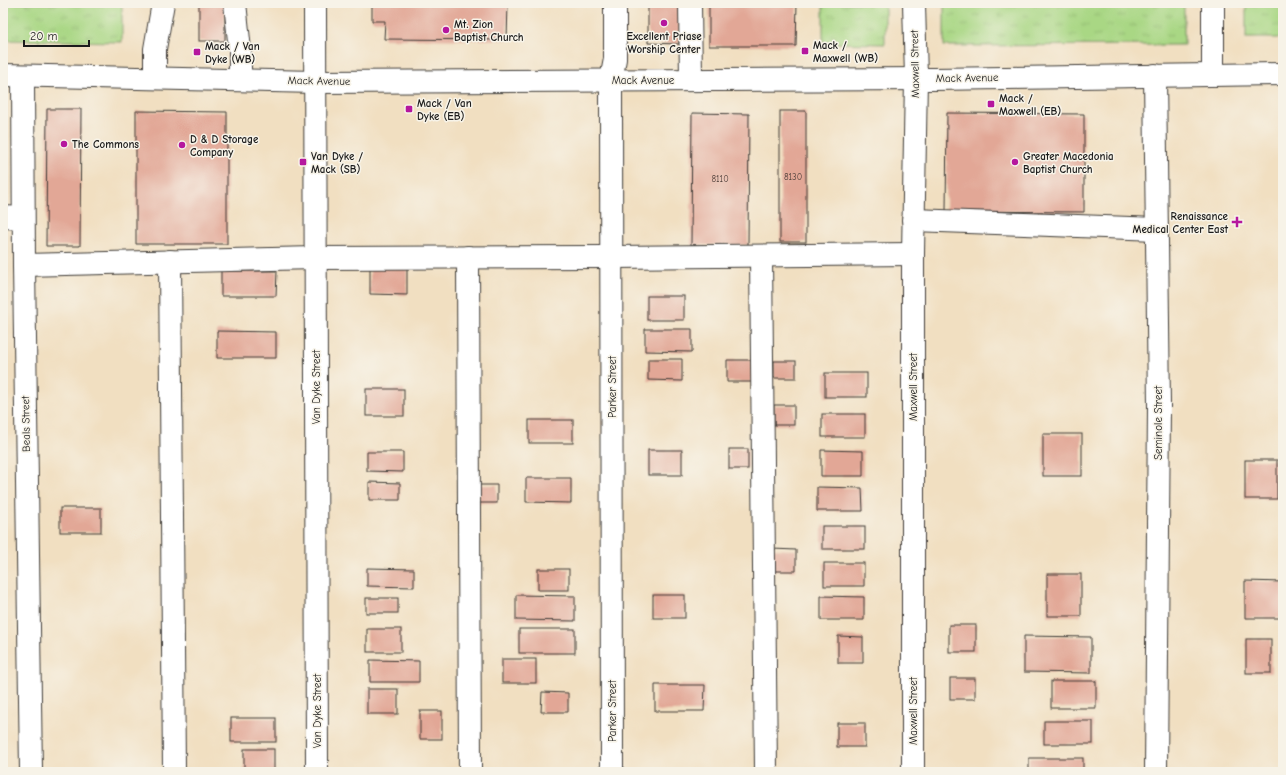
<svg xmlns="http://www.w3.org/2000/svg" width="1286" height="775" font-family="'Comic Neue',sans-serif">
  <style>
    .grass { fill: url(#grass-tufts); stroke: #627a50 }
    .building { fill: #e2a796 }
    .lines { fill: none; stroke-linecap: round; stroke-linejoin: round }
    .minor-casing { stroke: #3c3935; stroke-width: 24 }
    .major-casing { stroke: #3c3935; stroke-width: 24 }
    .minor { stroke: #fff; stroke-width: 22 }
    .major { stroke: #fff; stroke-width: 22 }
    .poi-dot { fill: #b5179e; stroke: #f7f3e8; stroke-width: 1.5 }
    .labels { text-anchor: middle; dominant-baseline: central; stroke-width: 3; stroke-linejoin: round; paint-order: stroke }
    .number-label { font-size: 9px; fill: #4e3f3a }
    .poi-label { font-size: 11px; font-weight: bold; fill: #1c1c1c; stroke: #f7f3e8; text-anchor: start }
    .street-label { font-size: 11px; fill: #1c1c1c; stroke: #f7f3e8 }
  </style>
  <defs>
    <pattern id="grass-tufts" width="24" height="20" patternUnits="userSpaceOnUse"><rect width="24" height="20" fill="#a9d784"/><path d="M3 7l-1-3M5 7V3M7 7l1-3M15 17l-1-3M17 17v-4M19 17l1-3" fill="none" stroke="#91b871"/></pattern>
  </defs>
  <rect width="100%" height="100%" fill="#f7f3e8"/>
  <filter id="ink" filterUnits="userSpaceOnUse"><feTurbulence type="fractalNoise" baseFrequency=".025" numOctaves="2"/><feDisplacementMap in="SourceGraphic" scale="8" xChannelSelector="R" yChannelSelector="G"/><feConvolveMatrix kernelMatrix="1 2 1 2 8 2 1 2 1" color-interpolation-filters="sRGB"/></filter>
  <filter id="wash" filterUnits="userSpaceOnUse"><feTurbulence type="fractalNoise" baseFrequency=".012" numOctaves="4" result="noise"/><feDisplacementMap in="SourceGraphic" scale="16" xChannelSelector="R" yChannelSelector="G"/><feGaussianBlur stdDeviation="0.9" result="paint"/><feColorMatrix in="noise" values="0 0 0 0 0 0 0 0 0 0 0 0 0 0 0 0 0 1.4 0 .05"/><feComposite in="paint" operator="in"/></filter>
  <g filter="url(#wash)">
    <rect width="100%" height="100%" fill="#f1dfc1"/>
    <g class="grass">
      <polygon points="3,3 122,3 122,42 3,40"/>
      <polygon points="823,3 885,3 885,44 823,43"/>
      <polygon points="944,3 1184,3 1184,45 944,46"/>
      <rect x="1246" y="3" width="37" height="35"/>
    </g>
    <g id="blocks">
      <g class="building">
        <rect x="199" y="3" width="26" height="38"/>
        <polygon points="372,3 508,3 507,40 384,39 385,21 372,21"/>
        <polygon points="648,3 680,3 679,44 648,43"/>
        <polygon points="709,3 797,3 796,46 709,46"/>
        <polygon points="47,109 81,109 80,246 46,246"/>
        <polygon points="136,111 227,112 227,244 136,244"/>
        <rect x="780" y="111" width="26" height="131"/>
        <polygon points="692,113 749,114 748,245 691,245"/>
        <polygon points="947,113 1084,114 1084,212 946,211"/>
        <polygon points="370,267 407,268 407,295 370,294"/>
        <polygon points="221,271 277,271 276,296 221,296"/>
        <rect x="647" y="296" width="37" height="24"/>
        <polygon points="645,329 692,329 692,352 645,351"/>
        <polygon points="217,331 276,332 276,358 217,358"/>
        <polygon points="648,359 682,359 682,381 648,380"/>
        <polygon points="727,360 751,360 752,382 727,382"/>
        <rect x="774" y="361" width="22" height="17"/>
        <rect x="825" y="373" width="42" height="24"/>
        <rect x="366" y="389" width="38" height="27"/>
        <rect x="774" y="405" width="20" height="20"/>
        <rect x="822" y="414" width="43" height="23"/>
        <rect x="529" y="420" width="44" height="23"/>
        <rect x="1043" y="434" width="39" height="42"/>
        <rect x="729" y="449" width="19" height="20"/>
        <rect x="648" y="450" width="34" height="25"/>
        <polygon points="821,450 863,451 863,476 821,476"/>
        <polygon points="367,452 403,452 403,472 367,471"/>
        <rect x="1245" y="460" width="32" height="39"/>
        <polygon points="526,478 571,478 571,503 526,502"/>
        <polygon points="369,482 400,483 400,500 369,500"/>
        <rect x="479" y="485" width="18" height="18"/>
        <polygon points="817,487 862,488 863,511 817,511"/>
        <rect x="60" y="508" width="41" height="24"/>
        <rect x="822" y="526" width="43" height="23"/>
        <polygon points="772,549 796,550 796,571 772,571"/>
        <rect x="824" y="563" width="40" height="23"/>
        <polygon points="367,568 414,569 414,587 367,586"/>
        <rect x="538" y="569" width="31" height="21"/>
        <rect x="1047" y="574" width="34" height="42"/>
        <polygon points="1245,581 1283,582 1283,618 1245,618"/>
        <polygon points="516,595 575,596 575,621 516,620"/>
        <rect x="653" y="595" width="32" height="23"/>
        <polygon points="821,596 864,597 864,620 821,620"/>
        <rect x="366" y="598" width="32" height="15"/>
        <rect x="949" y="625" width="27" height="27"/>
        <rect x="367" y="629" width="34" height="23"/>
        <rect x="519" y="629" width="56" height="24"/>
        <polygon points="838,636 863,637 863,663 838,663"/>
        <polygon points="1024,636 1091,637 1091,673 1024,672"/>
        <rect x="1246" y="639" width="25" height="34"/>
        <rect x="502" y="659" width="34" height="24"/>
        <polygon points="370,660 419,661 419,682 370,682"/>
        <rect x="950" y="678" width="25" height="21"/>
        <rect x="1051" y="681" width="45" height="27"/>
        <polygon points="655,685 705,685 704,711 655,711"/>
        <rect x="367" y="689" width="31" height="25"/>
        <polygon points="542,692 568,693 568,712 541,712"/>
        <rect x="420" y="711" width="22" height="28"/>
        <rect x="231" y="718" width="45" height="24"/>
        <rect x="1044" y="721" width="49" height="23"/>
        <rect x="837" y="723" width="28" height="24"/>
        <rect x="244" y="749" width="30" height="23"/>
        <rect x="1029" y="758" width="54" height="14"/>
      </g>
    </g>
  </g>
  <g filter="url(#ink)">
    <use href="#blocks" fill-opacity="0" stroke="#3c3935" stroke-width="1"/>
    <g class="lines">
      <defs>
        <g id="minor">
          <polyline points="235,3 240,50 240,80"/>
          <polyline points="690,3 691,80"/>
          <polyline points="1213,3 1213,74"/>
          <polyline points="1155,75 1159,406 1156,772"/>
          <polyline points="23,76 24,265 31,772"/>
          <polyline points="155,78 155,49 163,3"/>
          <polyline points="3,217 23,218"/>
          <polyline points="913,220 1157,229"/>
          <polyline points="761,256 766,772"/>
          <polyline points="468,257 470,772"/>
          <polyline points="170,261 174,772"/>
          <polyline points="24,265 316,258 612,257 913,254"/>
          <polyline points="612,772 611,80 615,59 615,3"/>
          <polyline points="913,772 913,254 916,78 914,3"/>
        </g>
        <g id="major">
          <polyline points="315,3 317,772"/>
          <polyline points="3,75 316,82 933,79 1283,74"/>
        </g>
      </defs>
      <use href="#minor" class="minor-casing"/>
      <use href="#major" class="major-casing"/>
      <use href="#minor" class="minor"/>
      <use href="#major" class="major"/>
    </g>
  </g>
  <g class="poi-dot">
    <circle cx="664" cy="23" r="4"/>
    <circle cx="446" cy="30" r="4"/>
    <rect x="801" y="47" width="8" height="8" rx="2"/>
    <rect x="193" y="48" width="8" height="8" rx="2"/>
    <rect x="987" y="100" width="8" height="8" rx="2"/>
    <rect x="405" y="105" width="8" height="8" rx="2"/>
    <circle cx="64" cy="144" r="4"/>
    <circle cx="182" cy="145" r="4"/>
    <rect x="299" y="158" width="8" height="8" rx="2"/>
    <circle cx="1015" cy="162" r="4"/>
    <path d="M1235 216h4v4h4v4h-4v4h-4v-4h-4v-4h4z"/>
  </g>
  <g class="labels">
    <g class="number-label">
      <text x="793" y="177">8130</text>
      <text x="720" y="179">8110</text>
    </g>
    <g class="poi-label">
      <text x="454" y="24">Mt. Zion<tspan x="454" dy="13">Baptist Church</tspan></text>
      <text x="664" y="36" text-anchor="middle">Excellent Priase<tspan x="664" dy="13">Worship Center</tspan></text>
      <text x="813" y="45">Mack /<tspan x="813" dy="13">Maxwell (WB)</tspan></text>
      <text x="205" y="46">Mack / Van<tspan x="205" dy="13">Dyke (WB)</tspan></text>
      <text x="999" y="98">Mack /<tspan x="999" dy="13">Maxwell (EB)</tspan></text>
      <text x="417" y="103">Mack / Van<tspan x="417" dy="13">Dyke (EB)</tspan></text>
      <text x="190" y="139">D &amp; D Storage<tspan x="190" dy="13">Company</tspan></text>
      <text x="72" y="144">The Commons</text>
      <text x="311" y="156">Van Dyke /<tspan x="311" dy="13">Mack (SB)</tspan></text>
      <text x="1023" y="156">Greater Macedonia<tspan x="1023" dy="13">Baptist Church</tspan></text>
      <text x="1228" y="216" text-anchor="end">Renaissance<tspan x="1228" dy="13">Medical Center East</tspan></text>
    </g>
    <g class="street-label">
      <text transform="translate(915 64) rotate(-91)">Maxwell Street</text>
      <text transform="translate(967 78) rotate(-1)">Mack Avenue</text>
      <text x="643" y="80">Mack Avenue</text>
      <text transform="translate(319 81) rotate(1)">Mack Avenue</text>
      <text transform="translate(316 387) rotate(-90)">Van Dyke Street</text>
      <text transform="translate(612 387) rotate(-90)">Parker Street</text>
      <text transform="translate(913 387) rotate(-90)">Maxwell Street</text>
      <text transform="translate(1158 423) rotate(-90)">Seminole Street</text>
      <text transform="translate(26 424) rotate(-91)">Beals Street</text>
      <text transform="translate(317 711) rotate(-90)">Van Dyke Street</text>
      <text transform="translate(612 711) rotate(-90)">Parker Street</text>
      <text transform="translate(913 711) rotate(-90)">Maxwell Street</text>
    </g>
  </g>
  <rect width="1286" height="775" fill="none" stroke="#f7f3e8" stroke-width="16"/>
  <path d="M24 40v6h65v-6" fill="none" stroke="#1c1c1c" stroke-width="2"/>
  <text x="30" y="40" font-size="12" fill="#1c1c1c" stroke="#f7f3e8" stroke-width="3" paint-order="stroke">20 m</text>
</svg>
